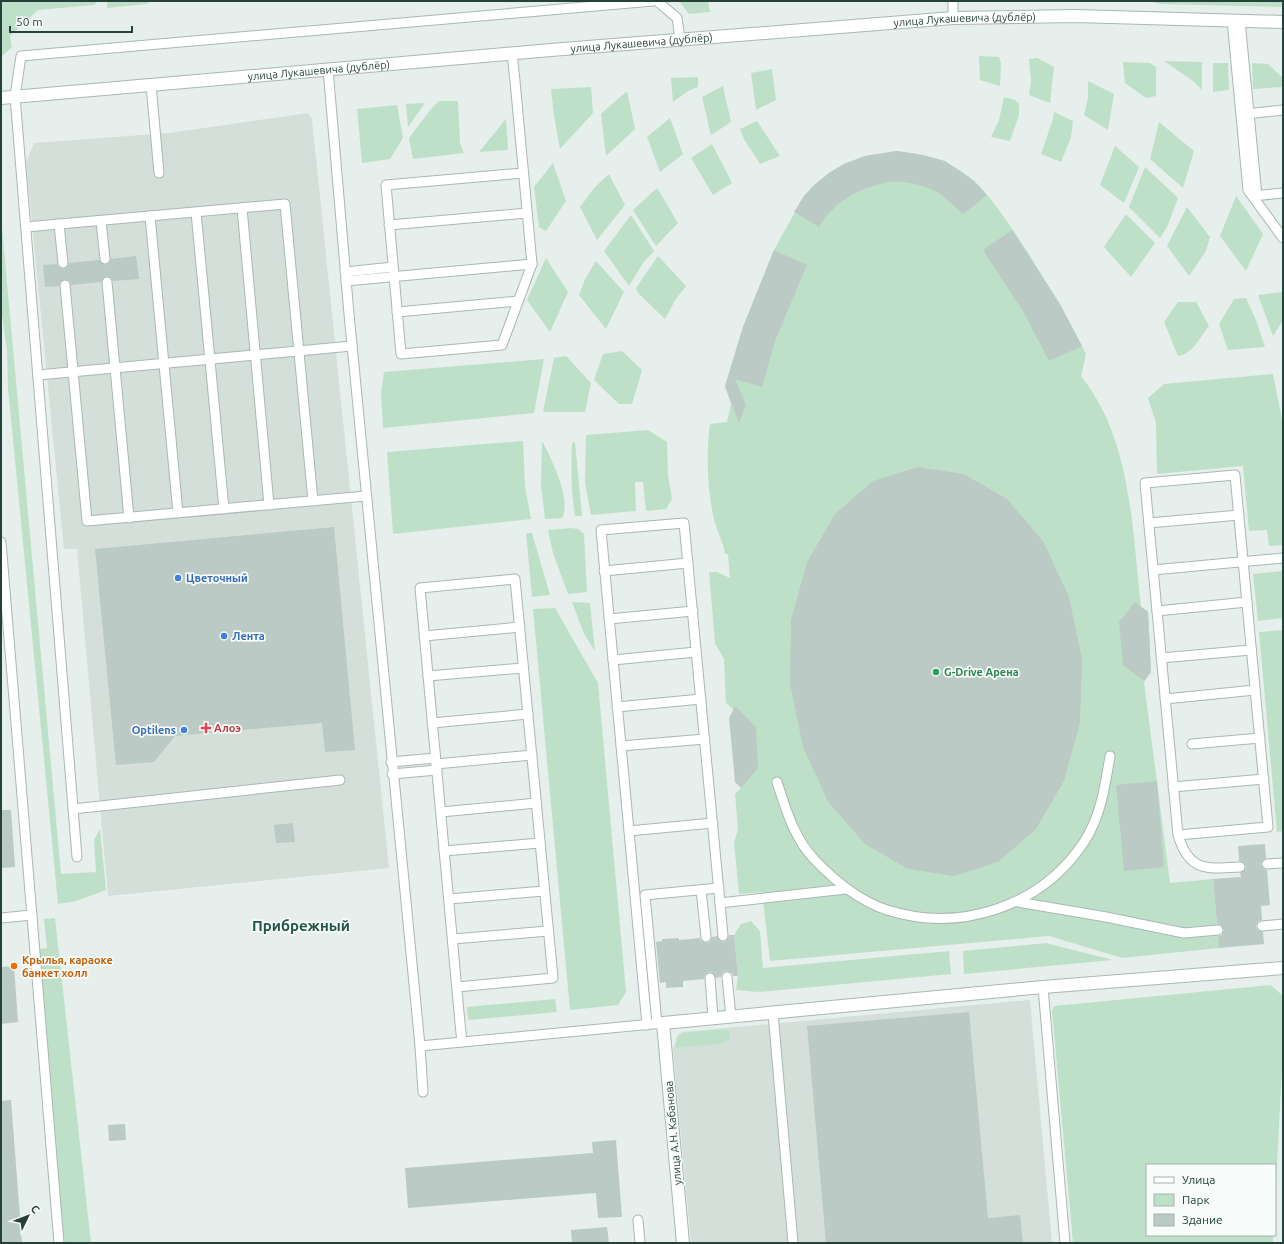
<svg xmlns="http://www.w3.org/2000/svg" width="1284" height="1244" font-family="Ubuntu,sans-serif">
  <style>
    .built { fill: #d4dfda }
    .green { fill: #bfe0c8 }
    .building { fill: #bbcac4 }
    .lines { fill: none; stroke-linecap: round; stroke-linejoin: round }
    .service-casing { stroke: #a8b8b2; stroke-width: 11 }
    .minor-casing { stroke: #a8b8b2; stroke-width: 14 }
    .tertiary-casing { stroke: #a8b8b2; stroke-width: 14 }
    .service { stroke: #fff; stroke-width: 9 }
    .minor { stroke: #fff; stroke-width: 12 }
    .tertiary { stroke: #fff; stroke-width: 12 }
    .shop-dot { fill: #3f7fe0; stroke: #f7fbf9; stroke-width: 1.5 }
    .leisure-dot { fill: #2e9e5b; stroke: #f7fbf9; stroke-width: 1.5 }
    .health-dot { fill: #e0444e; stroke: #f7fbf9; stroke-width: 1.5 }
    .food-dot { fill: #e8710a; stroke: #f7fbf9; stroke-width: 1.5 }
    .labels { text-anchor: middle; dominant-baseline: central; stroke-width: 3.5; stroke-linejoin: round; paint-order: stroke }
    .street-label { font-size: 11px; fill: #24423a; stroke: #f7fbf9 }
    .shop-label { font-size: 11px; font-weight: bold; fill: #366cbe; stroke: #f7fbf9; text-anchor: start }
    .leisure-label { font-size: 11px; font-weight: bold; fill: #27864d; stroke: #f7fbf9; text-anchor: start }
    .health-label { font-size: 11px; font-weight: bold; fill: #be3a42; stroke: #f7fbf9; text-anchor: start }
    .food-label { font-size: 11px; font-weight: bold; fill: #c56008; stroke: #f7fbf9; text-anchor: start }
    .district-label { font-size: 15px; font-weight: bold; fill: #1f5548; stroke: #f7fbf9 }
  </style>
  <rect width="100%" height="100%" fill="#e6efeb"/>
  <g class="built">
    <polygon points="308,113 312,119 389,868 108,896 77,549 64,549 26,163 34,143 169,133"/>
    <polygon points="1030,1000 1052,1243 691,1243 673,1049 677,1036 682,1032"/>
  </g>
  <g class="green">
    <polygon points="1,1 98,1 94,5 38,10 10,36 12,47 1,57"/>
    <polygon points="107,1 149,1 147,4 107,8"/>
    <polygon points="679,1 708,1 710,12 689,14"/>
    <polygon points="1149,1 1283,1 1283,7 1160,4"/>
    <polygon points="979,56 999,57 1001,63 1000,86 980,80"/>
    <polygon points="1037,58 1054,67 1050,103 1029,95 1031,81 1029,59"/>
    <polygon points="1164,61 1202,62 1202,90 1193,81"/>
    <polygon points="1123,62 1150,63 1156,67 1156,96 1146,98 1125,83"/>
    <polygon points="1213,63 1228,63 1229,90 1213,92"/>
    <polygon points="1252,63 1268,64 1283,78 1283,87 1253,89"/>
    <polygon points="772,69 776,100 756,110 751,73"/>
    <polygon points="698,77 698,87 688,91 673,102 671,78"/>
    <polygon points="1088,81 1114,94 1108,130 1084,115 1088,98"/>
    <polygon points="723,86 731,122 711,135 702,97"/>
    <polygon points="591,87 593,113 560,149 554,116 551,89"/>
    <polygon points="627,91 635,129 606,156 601,114"/>
    <polygon points="1004,97 1015,100 1019,104 1019,115 1010,141 991,137 999,120"/>
    <polygon points="439,101 458,101 460,143 464,153 413,159 409,138 431,109"/>
    <polygon points="425,103 408,127 406,104"/>
    <polygon points="397,105 403,138 390,159 362,163 357,109"/>
    <polygon points="1054,112 1073,121 1071,137 1061,162 1041,154 1053,119"/>
    <polygon points="670,118 683,154 660,172 647,137"/>
    <polygon points="506,119 508,150 479,152"/>
    <polygon points="757,121 780,156 760,164 744,139 740,129"/>
    <polygon points="1159,122 1194,151 1183,188 1150,159"/>
    <polygon points="712,144 732,183 713,195 691,158"/>
    <polygon points="1115,146 1139,167 1124,203 1100,185"/>
    <path d="M897 151C920 154 942 158 961 171 984 186 999 210 1015 233 1041 272 1065 312 1086 354L1081 376C1132 440 1132 529 1141 607L1148 611 1151 672 1144 682 1170 883 1213 879 1219 948 1122 958 1049 936 770 961 762 892 739 894 734 843 738 829 735 794 741 788 733 709 726 703 724 659 715 643 709 572H717L730 578 728 554H725C723 541 717 531 714 519 707 489 706 454 710 424L727 422 731 404 725 386 743 327 774 250 804 196 829 173 844 164 865 156Z"/>
    <polygon points="553,163 566,201 546,231 539,227 534,187"/>
    <polygon points="1145,167 1178,198 1167,227 1160,238 1129,207"/>
    <polygon points="609,174 625,205 597,240 580,207 595,187"/>
    <polygon points="657,188 678,223 656,246 633,210"/>
    <polygon points="1236,196 1263,234 1246,271 1220,236"/>
    <polygon points="1187,207 1210,237 1206,251 1189,276 1167,246"/>
    <polygon points="1126,214 1155,243 1131,277 1104,247"/>
    <polygon points="631,215 654,251 643,263 629,286 604,251"/>
    <polygon points="1,217 61,874 96,872 94,840 100,829 106,890 76,901 58,904 8,388 7,351 1,307"/>
    <polygon points="658,256 686,286 676,299 665,319 638,293 636,288"/>
    <polygon points="546,258 568,292 550,332 527,300"/>
    <polygon points="596,261 624,292 606,329 579,295 585,279"/>
    <polygon points="1283,292 1283,320 1273,336 1258,295"/>
    <polygon points="1246,298 1256,320 1265,347 1228,350 1219,324 1234,299"/>
    <path d="M1178 302H1196L1209 326C1201 336 1192 355 1178 356L1164 322Z"/>
    <polygon points="622,351 642,370 632,404 619,404 594,380 603,354"/>
    <polygon points="566,356 591,383 585,412 543,412 554,358"/>
    <polygon points="544,359 534,413 383,428 381,393 384,372"/>
    <polygon points="1273,374 1283,425 1283,545 1269,546 1267,530 1249,531 1243,466 1157,474 1156,423 1148,398 1164,384"/>
    <polygon points="648,430 667,442 668,475 672,499 666,509 646,511 643,482 635,482 636,511 591,515 585,483 586,435"/>
    <polygon points="523,441 525,486 531,519 393,534 387,452"/>
    <path d="M542 441C551 458 572 500 562 518L545 519 541 485Z"/>
    <path d="M575 442 582 516H575C571 491 571 468 572 443Z"/>
    <polygon points="571,528 578,529 584,534 587,592 568,594 553,553 548,530"/>
    <polygon points="526,533 532,533 550,595 532,597"/>
    <polygon points="1283,571 1283,618 1258,621 1253,574"/>
    <polygon points="572,602 590,603 595,651 584,634"/>
    <polygon points="555,608 598,683 626,992 618,1005 570,1010 533,609"/>
    <polygon points="1283,630 1283,831 1277,832 1259,632"/>
    <polygon points="55,918 91,1243 62,1243 38,949 47,948 44,919"/>
    <polygon points="751,921 760,931 763,968 949,951 951,974 758,992 736,990 738,976 734,935 741,924"/>
    <polygon points="1046,943 1113,960 964,974 963,951"/>
    <polygon points="1271,985 1283,996 1283,1049 1275,1203 1275,1165 1147,1165 1147,1235 1273,1235 1273,1243 1073,1243 1052,1011 1054,1006"/>
    <polygon points="555,999 557,1012 468,1020 467,1007"/>
    <polygon points="726,1029 730,1032 730,1038 722,1044 675,1048 678,1037 683,1033"/>
  </g>
  <g class="building">
    <polygon points="897,151 923,155 945,161 974,181 987,195 963,214 939,193 923,186 905,182 888,182 869,187 851,195 838,204 827,215 819,227 794,212 804,196 814,185 829,173 844,164 865,156"/>
    <polygon points="1012,230 1060,304 1082,346 1049,361 1024,313 983,250"/>
    <polygon points="774,250 807,265 775,341 762,387 735,379 746,405 739,423 725,386 743,327"/>
    <polygon points="136,256 139,279 113,281 110,277 106,276 101,282 71,285 70,281 64,279 60,282 59,286 45,287 43,265 57,264 58,267 63,269 67,268 69,263 99,260 105,265 109,264 111,259"/>
    <polygon points="918,467 964,474 1007,499 1043,541 1069,597 1082,659 1080,723 1064,781 1036,829 998,862 954,876 908,869 865,844 828,802 803,747 790,684 791,620 807,562 835,514 873,481"/>
    <polygon points="334,527 355,750 325,752 322,723 175,736 154,762 116,765 95,549"/>
    <polygon points="1135,602 1148,612 1151,672 1144,681 1123,665 1119,622"/>
    <polygon points="735,706 756,727 758,768 741,788 735,782 729,718"/>
    <polygon points="1157,781 1164,867 1124,871 1116,785"/>
    <polygon points="1,810 11,810 15,867 1,868"/>
    <polygon points="293,823 295,842 276,843 274,825"/>
    <polygon points="1265,844 1266,858 1262,861 1261,865 1264,869 1267,870 1270,905 1261,906 1262,920 1258,921 1256,926 1257,930 1263,932 1264,944 1219,948 1218,936 1222,935 1224,930 1221,925 1217,924 1213,879 1241,877 1240,873 1245,870 1246,866 1243,862 1239,861 1238,846"/>
    <polygon points="729,935 734,935 738,976 733,976 732,973 727,971 723,972 721,977 716,978 713,973 709,972 705,975 704,979 683,981 683,987 666,988 666,982 660,983 656,942 662,941 662,939 679,938 679,940 700,938 701,941 706,943 710,942 712,937 717,936 720,941 724,942 728,939"/>
    <polygon points="14,966 18,1022 1,1024 1,967"/>
    <polygon points="969,1012 988,1218 1020,1215 1023,1243 826,1243 807,1026"/>
    <polygon points="11,1100 22,1243 1,1243 1,1101"/>
    <polygon points="125,1124 126,1140 109,1141 108,1125"/>
    <polygon points="616,1140 622,1217 598,1218 596,1193 408,1208 405,1168 593,1153 592,1142"/>
    <polygon points="607,1227 609,1243 572,1243 571,1230"/>
  </g>
  <g class="lines">
    <defs>
      <g id="service">
        <polyline points="657,1 677,18 680,39"/>
        <polyline points="953,18 953,1"/>
        <polyline points="1232,20 1248,190 1283,238"/>
        <polyline points="1240,21 1257,196"/>
        <polyline points="512,53 515,81 532,264 502,345 401,354 386,185 523,173"/>
        <polyline points="328,69 349,314 420,1046 663,1023"/>
        <polyline points="151,85 159,173"/>
        <polyline points="1245,114 1283,110"/>
        <polyline points="1253,196 1283,193"/>
        <polyline points="242,208 269,505"/>
        <polyline points="196,212 224,509"/>
        <polyline points="150,216 178,513"/>
        <polyline points="101,221 105,259"/>
        <polyline points="59,224 63,263"/>
        <polyline points="389,225 527,213"/>
        <polyline points="26,227 285,204 313,501"/>
        <polyline points="345,272 393,267"/>
        <polyline points="346,281 532,264"/>
        <polyline points="107,282 129,518"/>
        <polyline points="65,285 87,521 366,496"/>
        <polyline points="397,312 518,301"/>
        <polyline points="38,375 352,346"/>
        <polyline points="1149,523 1239,515"/>
        <polyline points="1,542 59,1243"/>
        <polyline points="1153,570 1283,558"/>
        <polyline points="604,571 688,563"/>
        <polyline points="1157,611 1247,602"/>
        <polyline points="609,619 693,611"/>
        <polyline points="424,636 520,627"/>
        <polyline points="1161,658 1251,650"/>
        <polyline points="613,660 696,652"/>
        <polyline points="428,676 523,668"/>
        <polyline points="1165,699 1255,690"/>
        <polyline points="617,707 701,699"/>
        <polyline points="432,723 528,714"/>
        <polyline points="1192,744 1260,738"/>
        <polyline points="621,746 705,739"/>
        <polyline points="391,762 435,758"/>
        <polyline points="436,764 532,755"/>
        <polyline points="392,774 437,770"/>
        <path d="M777 782C786 809 794 839 815 860 834 880 860 901 887 910 960 933 1041 907 1084 842 1101 816 1105 786 1110 756"/>
        <polyline points="1173,787 1264,779"/>
        <polyline points="73,809 340,780"/>
        <polyline points="441,812 536,803"/>
        <polyline points="629,831 713,823"/>
        <path d="M1178 835 1268 827 1235 475 1145 483 1178 835C1189 872 1207 869 1240 867"/>
        <polyline points="444,851 540,843"/>
        <polyline points="77,857 15,96 21,56 653,1"/>
        <polyline points="1267,864 1283,863"/>
        <polyline points="701,890 706,937"/>
        <polyline points="449,899 544,891"/>
        <polyline points="1018,902 1106,917 1184,933 1218,930"/>
        <polyline points="720,903 723,936"/>
        <polyline points="1,918 32,915"/>
        <polyline points="1262,926 1283,924"/>
        <polyline points="453,939 548,931"/>
        <polyline points="727,977 731,1017"/>
        <polyline points="710,978 713,1018"/>
        <polyline points="457,987 553,978 515,579 420,588 460,1023 462,1042"/>
        <polyline points="1043,987 1065,1243"/>
        <polyline points="773,1013 793,1243"/>
        <polyline points="657,1024 645,895 719,888"/>
        <polyline points="647,1025 601,530 684,523 720,903 846,889"/>
        <polyline points="420,1046 423,1092"/>
        <polyline points="638,1220 640,1243"/>
      </g>
      <polyline id="minor" points="683,1243 663,1023 1043,987 1283,968"/>
      <g id="tertiary">
        <path id="s1" d="M1 98 563 49 953 18 1076 16 1283 22"/>
      </g>
    </defs>
    <use href="#service" class="service-casing"/>
    <use href="#minor" class="minor-casing"/>
    <use href="#tertiary" class="tertiary-casing"/>
    <use href="#service" class="service"/>
    <use href="#minor" class="minor"/>
    <use href="#tertiary" class="tertiary"/>
  </g>
  <g class="shop-dot">
    <circle cx="178" cy="578" r="4"/>
    <circle cx="224" cy="636" r="4"/>
    <circle cx="184" cy="730" r="4"/>
  </g>
  <circle class="leisure-dot" cx="936" cy="672" r="4"/>
  <path class="health-dot" d="M204 722h4v4h4v4h-4v4h-4v-4h-4v-4h4z"/>
  <circle class="food-dot" cx="14" cy="966" r="4"/>
  <g class="labels">
    <g class="street-label">
      <text stroke="none"><textPath href="#s1" startOffset="967">улица Лукашевича (дублёр)</textPath></text>
      <text stroke="none"><textPath href="#s1" startOffset="643">улица Лукашевича (дублёр)</textPath></text>
      <text stroke="none"><textPath href="#s1" startOffset="319">улица Лукашевича (дублёр)</textPath></text>
      <text transform="translate(673 1133) rotate(-95)">улица А.Н. Кабанова</text>
    </g>
    <g class="shop-label">
      <text x="186" y="578">Цветочный</text>
      <text x="232" y="636">Лента</text>
      <text x="176" y="730" text-anchor="end">Optilens</text>
    </g>
    <g class="leisure-label">
      <text x="944" y="672">G-Drive Арена</text>
    </g>
    <g class="health-label">
      <text x="214" y="728">Алоэ</text>
    </g>
    <g class="food-label">
      <text x="22" y="960">Крылья, караоке<tspan x="22" dy="13">банкет холл</tspan></text>
    </g>
    <g class="district-label">
      <text x="301" y="925">Прибрежный</text>
    </g>
  </g>
  <rect width="1284" height="1244" fill="none" stroke="#24423a" stroke-width="4"/>
  <rect x="1146" y="1164" width="130" height="72" fill="#f7fbf9" stroke="#a3b1ad"/>
  <rect x="1154" y="1177" width="20" height="6" fill="#ffffff" stroke="#a3b1ad"/>
  <text x="1182" y="1184" font-size="12" fill="#24423a">Улица</text>
  <rect x="1154" y="1194" width="20" height="12" fill="#bfe0c8" stroke="#a3b1ad"/>
  <text x="1182" y="1204" font-size="12" fill="#24423a">Парк</text>
  <rect x="1154" y="1214" width="20" height="12" fill="#bbcac4" stroke="#a3b1ad"/>
  <text x="1182" y="1224" font-size="12" fill="#24423a">Здание</text>
  <g transform="translate(28 1216) rotate(47)" stroke="#f7fbf9" stroke-width="3" paint-order="stroke">
  <path d="M0-3L7 15L0 10L-7 15Z" fill="#24423a"/>
  <text y="-6" font-size="11" font-weight="bold" text-anchor="middle" fill="#24423a">С</text>
  </g>
  <path d="M10 26v6h122v-6" fill="none" stroke="#24423a" stroke-width="2"/>
  <text x="16" y="26" font-size="12" fill="#24423a" stroke="#f7fbf9" stroke-width="3" paint-order="stroke">50 m</text>
</svg>
